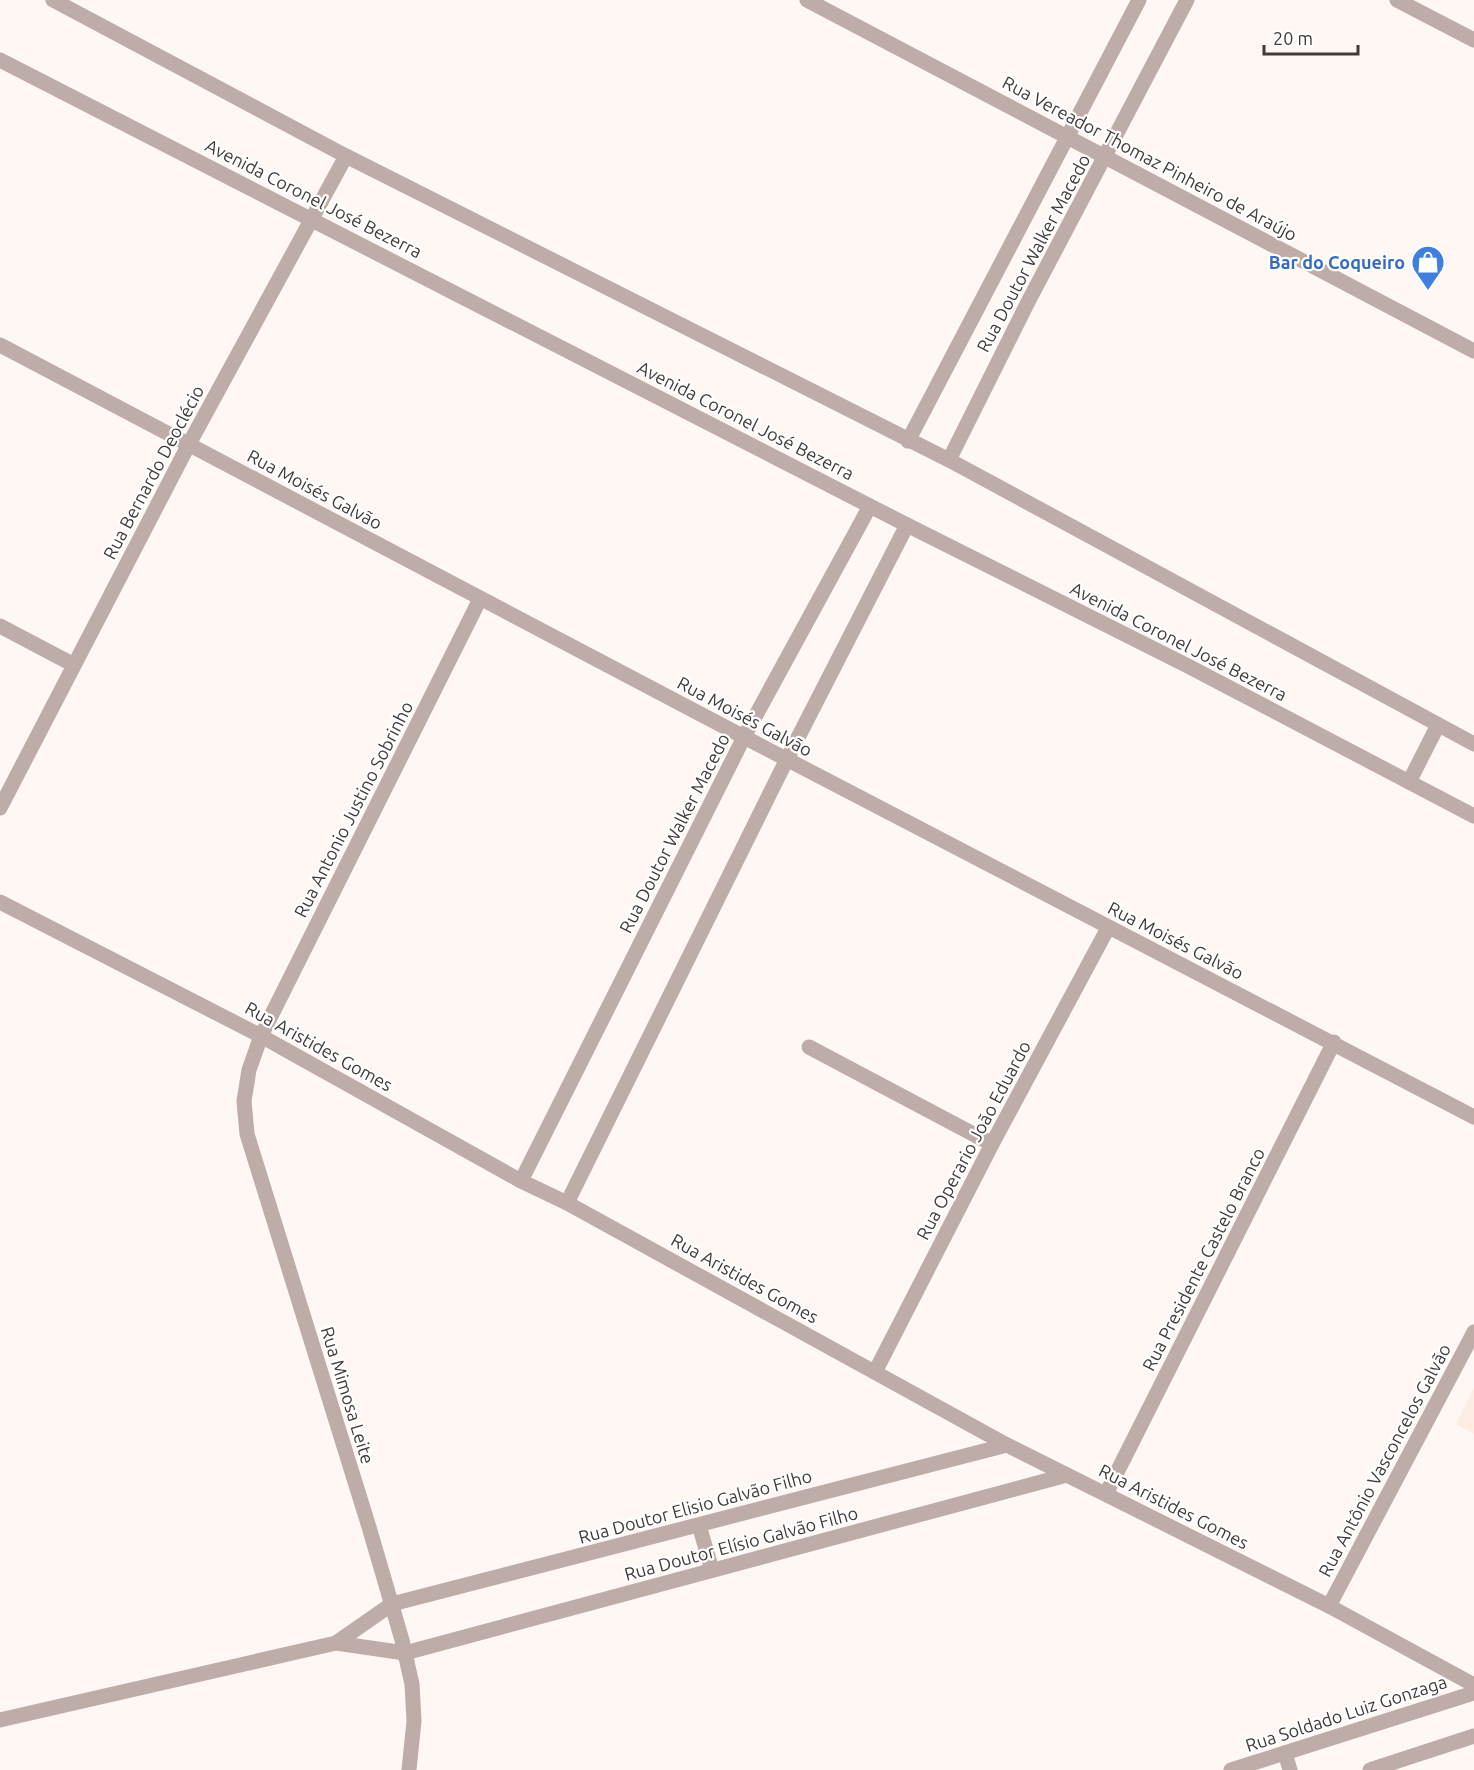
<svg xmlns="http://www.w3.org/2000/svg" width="1474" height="1770" font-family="Ubuntu,sans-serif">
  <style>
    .built { fill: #fdece4 }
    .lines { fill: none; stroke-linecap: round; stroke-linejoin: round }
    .minor { stroke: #beaca9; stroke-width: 15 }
    .labels { text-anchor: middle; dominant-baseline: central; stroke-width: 4.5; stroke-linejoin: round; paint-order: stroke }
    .street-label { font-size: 18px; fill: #403b39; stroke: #fff }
    .shop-label { font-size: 18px; font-weight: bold; fill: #366cbe; stroke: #fff; text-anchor: end }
  </style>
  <rect width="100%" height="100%" fill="#fff7f3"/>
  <polygon class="built" points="1474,1388 1474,1434 1456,1424"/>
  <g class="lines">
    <g class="minor">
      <polyline points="53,0 346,156 949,460 1474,744"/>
      <polyline points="807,0 1474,351"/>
      <polyline points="1397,0 1474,40"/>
      <polyline points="0,60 907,525 1186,665 1474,816"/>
      <polyline points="0,345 744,737 1474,1117"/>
      <polyline points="908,441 1139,0"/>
      <polyline points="949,460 1028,302 1187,0"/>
      <polyline points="0,626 74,665"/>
      <polyline points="1409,782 1438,725"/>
      <polyline points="0,808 189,444 346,156"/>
      <polyline points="0,902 261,1036 521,1181 567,1203 1007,1445 1329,1606 1474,1685"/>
      <polyline points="809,1047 992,1144"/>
      <polyline points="521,1181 744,737 870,506"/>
      <polyline points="567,1203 787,759 907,525"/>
      <polyline points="875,1372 992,1144 1108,928"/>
      <polyline points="1106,1494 1334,1042"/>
      <polyline points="699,1525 712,1570"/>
      <polyline points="1329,1606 1474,1332"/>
      <polyline points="336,1643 405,1653 1067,1475"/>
      <polyline points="0,1720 336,1643 392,1604 1007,1445"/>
      <polyline points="1285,1753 1290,1770"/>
      <polyline points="409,1770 414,1721 412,1684 402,1640 369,1527 247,1134 244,1101 249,1070 261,1036 480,599"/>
      <polyline points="1231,1770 1474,1693"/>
      <polyline points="1370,1770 1474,1736"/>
    </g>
  </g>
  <defs>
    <symbol id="shop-pin" viewBox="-11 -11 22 30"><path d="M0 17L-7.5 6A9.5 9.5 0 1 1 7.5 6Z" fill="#3f7fe0" stroke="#fff"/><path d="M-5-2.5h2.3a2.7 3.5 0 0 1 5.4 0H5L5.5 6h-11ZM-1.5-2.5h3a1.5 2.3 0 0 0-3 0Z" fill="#fff"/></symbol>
  </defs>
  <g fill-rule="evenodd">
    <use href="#shop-pin" x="1409" y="243" width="38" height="52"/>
  </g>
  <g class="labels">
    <g class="street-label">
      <text transform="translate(1150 158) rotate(28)">Rua Vereador Thomaz Pinheiro de Araújo</text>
      <text transform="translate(314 198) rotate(27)">Avenida Coronel José Bezerra</text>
      <text transform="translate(1033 253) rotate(-62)">Rua Doutor Walker Macedo</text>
      <text transform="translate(746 420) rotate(27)">Avenida Coronel José Bezerra</text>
      <text transform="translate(153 472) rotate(-62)">Rua Bernardo Deoclécio</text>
      <text transform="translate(315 489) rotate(28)">Rua Moisés Galvão</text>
      <text transform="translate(1179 641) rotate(27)">Avenida Coronel José Bezerra</text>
      <text transform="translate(745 716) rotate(28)">Rua Moisés Galvão</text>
      <text transform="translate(353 809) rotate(-63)">Rua Antonio Justino Sobrinho</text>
      <text transform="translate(674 833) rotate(-63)">Rua Doutor Walker Macedo</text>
      <text transform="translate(1176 940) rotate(27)">Rua Moisés Galvão</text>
      <text transform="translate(319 1046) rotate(29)">Rua Aristides Gomes</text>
      <text transform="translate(973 1140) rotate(-62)">Rua Operario João Eduardo</text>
      <text transform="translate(1203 1259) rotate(-63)">Rua Presidente Castelo Branco</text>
      <text transform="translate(745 1278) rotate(29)">Rua Aristides Gomes</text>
      <text transform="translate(348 1395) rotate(73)">Rua Mimosa Leite</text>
      <text transform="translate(1384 1460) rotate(-62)">Rua Antônio Vasconcelos Galvão</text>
      <text transform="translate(695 1506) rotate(-15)">Rua Doutor Elisio Galvão Filho</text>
      <text transform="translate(1174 1506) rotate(27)">Rua Aristides Gomes</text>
      <text transform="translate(741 1543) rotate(-15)">Rua Doutor Elísio Galvão Filho</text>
      <text transform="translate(1346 1713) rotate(-18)">Rua Soldado Luiz Gonzaga</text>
    </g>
    <g class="shop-label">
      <text x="1405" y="262">Bar do Coqueiro</text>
    </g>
  </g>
  <path d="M1264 45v9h94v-9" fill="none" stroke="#403b39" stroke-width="3"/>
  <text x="1273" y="45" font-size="18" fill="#403b39" stroke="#ffffff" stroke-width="4.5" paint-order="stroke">20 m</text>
</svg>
